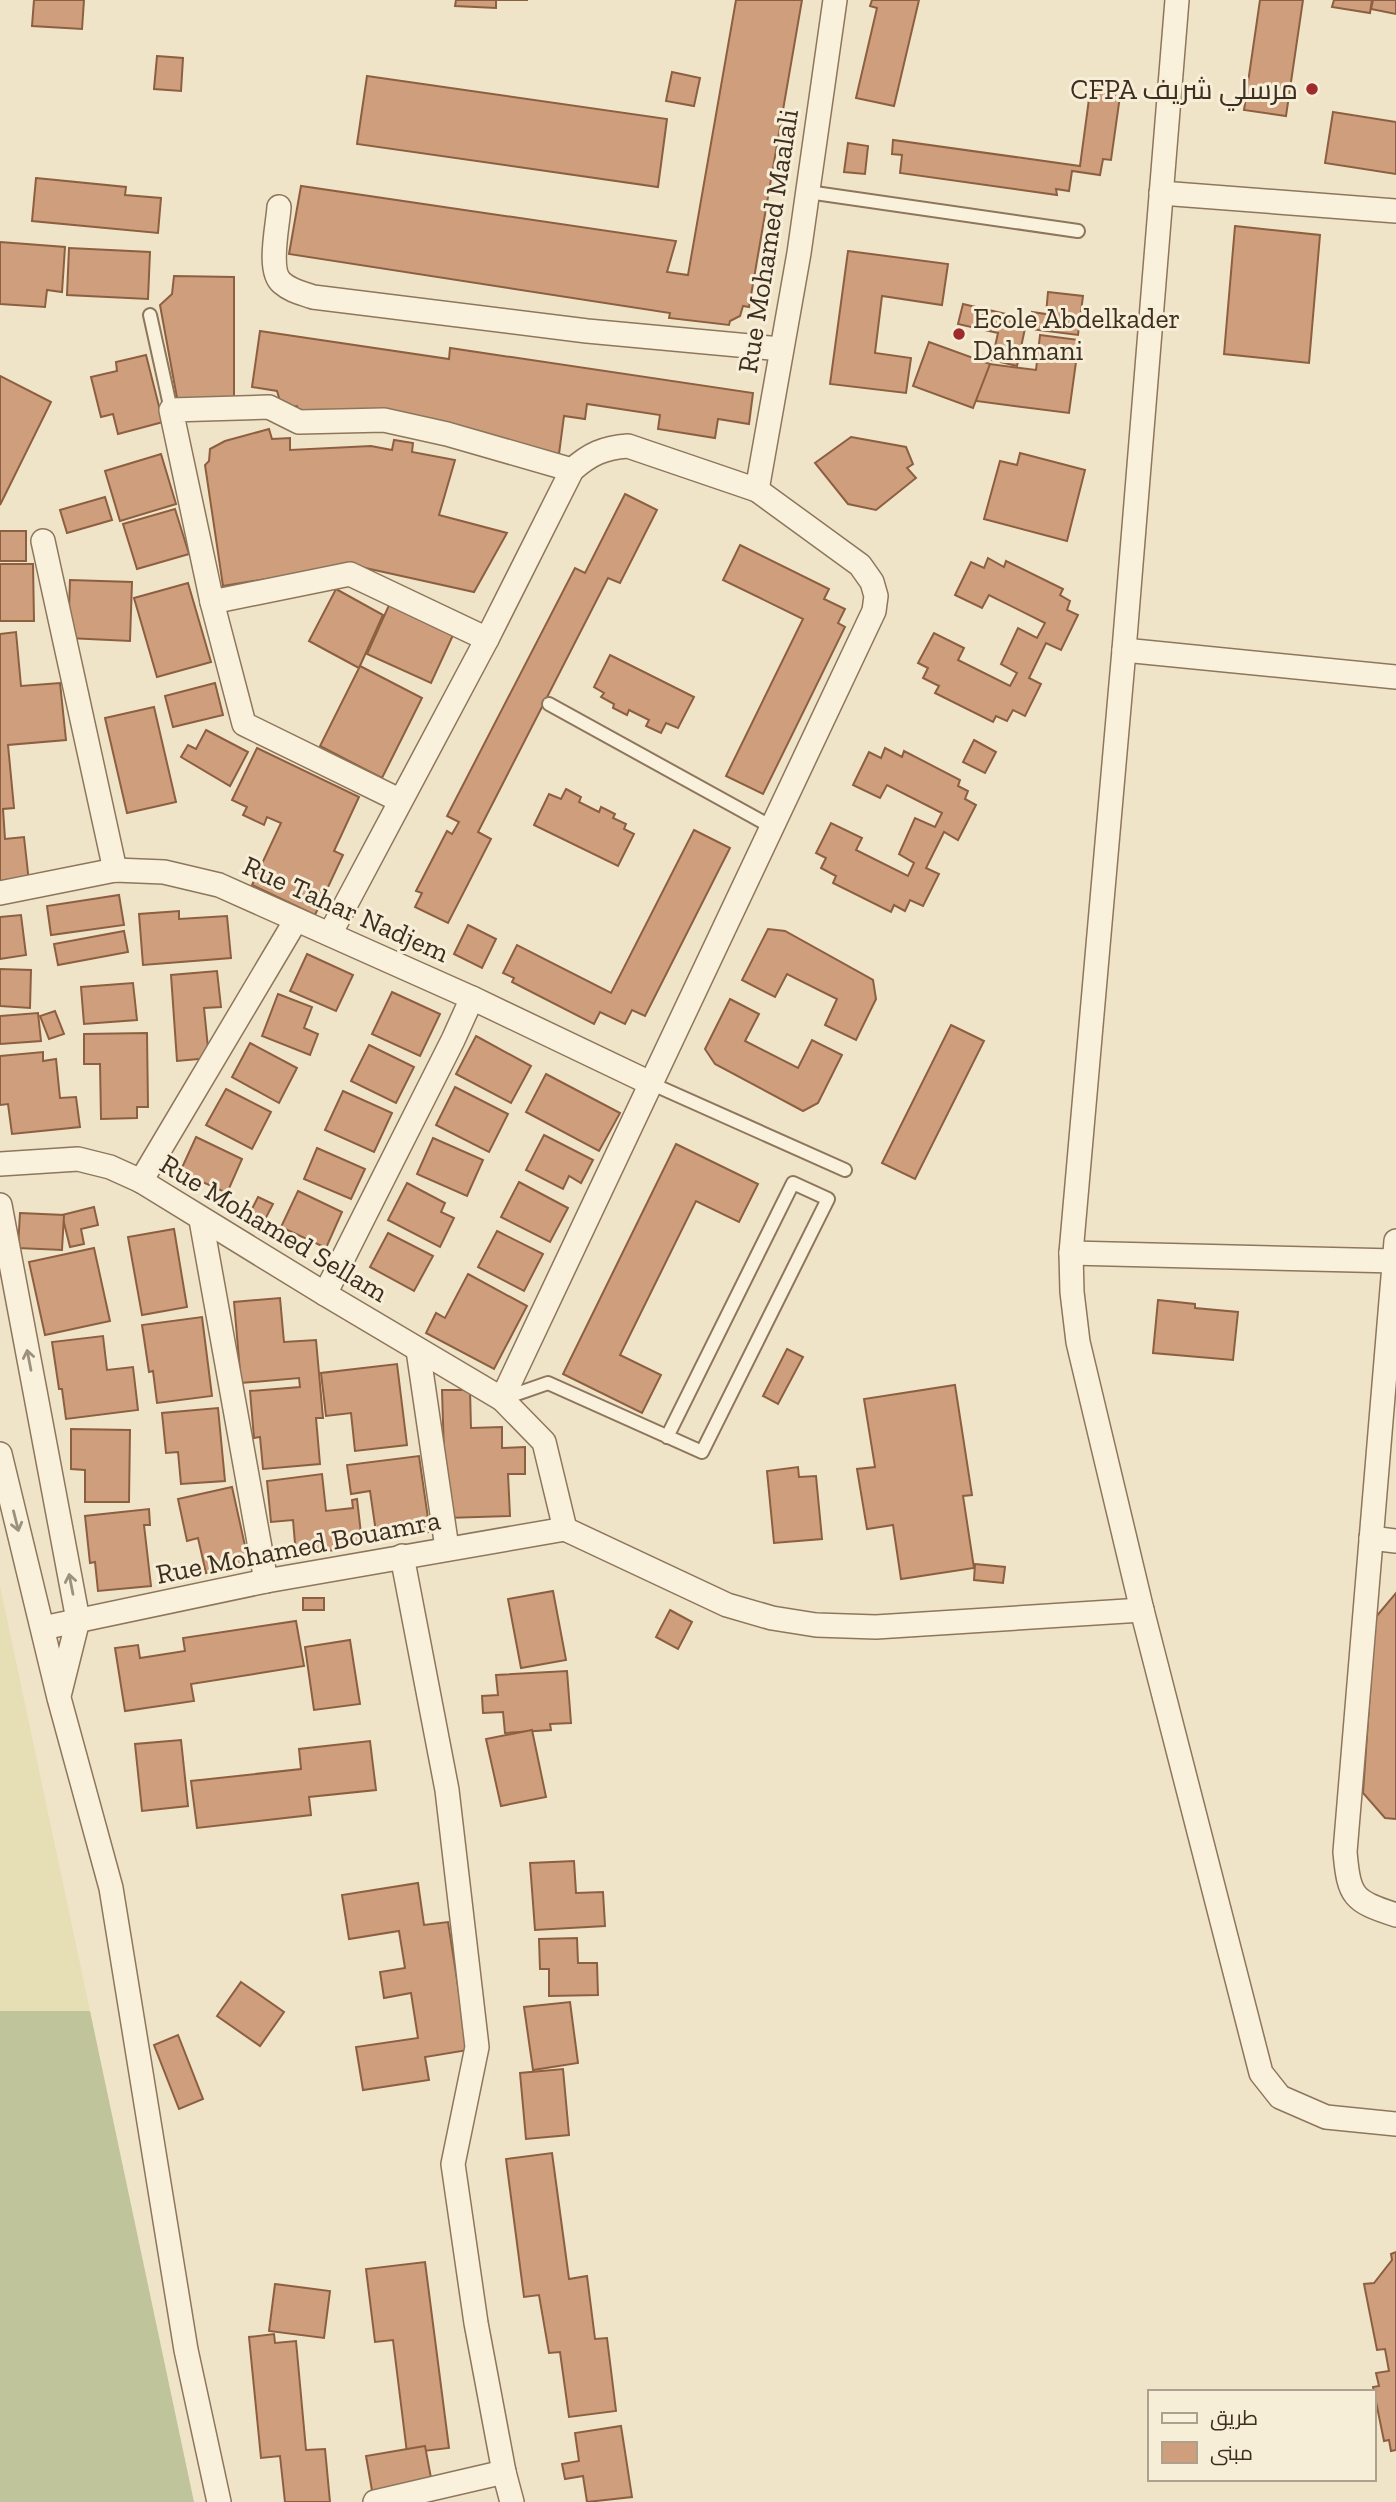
<svg xmlns="http://www.w3.org/2000/svg" width="1396" height="2502" font-family="'Zilla Slab',Cairo,serif">
  <style>
    .farmland { fill: #e6deb5 }
    .cemetery { fill: #bfc49a }
    .building { fill: #cf9f7d; stroke: #8d5f41; stroke-width: 2 }
    .lines { fill: none; stroke-linecap: round; stroke-linejoin: round }
    .lane-casing { stroke: #8d765c; stroke-width: 16 }
    .street-casing { stroke: #8d765c; stroke-width: 26 }
    .lane { stroke: #faf1dc; stroke-width: 12 }
    .street { stroke: #faf1dc; stroke-width: 23 }
    .oneway { stroke: #9c907e }
    .poi-dot { fill: #9e2a2b; stroke: #f7eed8; stroke-width: 2.5 }
    .labels { text-anchor: middle; dominant-baseline: central; stroke-width: 6; stroke-linejoin: round; paint-order: stroke }
    .poi-label { font-size: 28px; fill: #3d2e20; stroke: #f7eed8; text-anchor: end }
    .street-label { font-size: 28px; fill: #3d2e20; stroke: #f7eed8 }
  </style>
  <rect width="100%" height="100%" fill="#f0e4c8"/>
  <polygon class="farmland" points="0,1586 90,2011 0,2011"/>
  <polygon class="cemetery" points="0,2011 90,2011 194,2502 0,2502"/>
  <g class="building">
    <polygon points="34,0 84,0 82,29 32,26"/>
    <polygon points="456,0 528,0 496,0 496,8 455,6"/>
    <polygon points="736,0 802,0 749,307 743,306 740,316 730,321 729,325 669,318 670,313 289,254 301,186 676,241 667,272 688,275"/>
    <polygon points="872,0 919,0 894,106 856,98 877,8 870,6"/>
    <polygon points="1260,0 1303,0 1286,116 1244,110"/>
    <polygon points="1334,0 1372,0 1370,13 1332,7"/>
    <polygon points="1373,0 1396,0 1396,14 1371,9"/>
    <polygon points="157,56 183,58 181,91 154,89"/>
    <polygon points="672,72 700,78 694,106 666,101"/>
    <polygon points="367,76 667,119 658,187 357,144"/>
    <polygon points="1091,84 1106,86 1105,94 1120,96 1111,160 1103,159 1100,175 1072,171 1069,191 1056,189 1057,195 900,173 902,155 892,154 893,140 1080,166"/>
    <polygon points="1333,112 1396,122 1396,174 1325,163"/>
    <polygon points="848,143 868,146 865,174 844,172"/>
    <polygon points="36,178 126,187 125,195 161,198 158,233 32,221"/>
    <polygon points="1235,226 1320,235 1309,363 1224,354"/>
    <polygon points="0,242 65,247 62,292 47,290 45,307 0,304"/>
    <polygon points="69,248 150,252 148,299 67,295"/>
    <polygon points="848,251 948,264 942,305 882,296 875,353 911,358 906,393 830,384"/>
    <polygon points="174,276 234,277 234,401 177,398 160,305 172,294"/>
    <polygon points="1048,292 1083,296 1078,335 1030,329 1032,312 1046,314"/>
    <polygon points="963,304 1027,319 1017,366 992,360 998,333 958,324"/>
    <polygon points="260,331 449,359 450,348 753,393 749,424 718,419 715,438 658,429 660,415 587,404 585,419 564,416 559,454 345,411 301,418 297,406 282,408 277,391 252,387"/>
    <polygon points="1040,335 1079,340 1069,413 976,401 982,363 1036,370"/>
    <polygon points="929,342 990,364 973,408 913,386"/>
    <polygon points="146,355 163,422 118,434 113,414 101,417 91,377 117,371 116,362"/>
    <polygon points="0,376 51,402 0,505"/>
    <polygon points="269,429 272,439 290,438 290,450 371,446 392,450 394,440 413,443 412,452 455,460 439,515 507,533 474,592 352,565 223,586 205,465 209,461 210,449 225,441"/>
    <polygon points="851,437 906,447 913,464 907,468 916,478 876,510 848,504 815,463"/>
    <polygon points="1020,453 1085,470 1067,541 984,519 1000,461 1017,465"/>
    <polygon points="161,454 176,504 120,521 105,471"/>
    <polygon points="625,494 657,510 620,583 608,578 478,832 491,839 448,923 415,907 422,893 416,891 447,831 452,834 459,822 447,816 575,568 585,573"/>
    <polygon points="105,497 112,520 67,533 60,510"/>
    <polygon points="175,509 189,554 137,569 123,524"/>
    <rect x="0" y="531" width="26" height="30"/>
    <polygon points="740,545 829,589 824,599 845,609 838,623 845,627 763,794 726,776 803,619 723,580"/>
    <polygon points="988,558 1004,567 1006,561 1063,589 1060,595 1070,601 1067,610 1078,615 1061,650 1046,643 1029,678 1041,684 1025,716 1013,710 1007,721 996,716 993,722 935,693 939,686 923,678 928,668 918,663 934,633 964,648 958,660 1010,686 1017,673 1001,664 1018,628 1037,638 1045,623 989,595 982,608 955,595 971,562 984,568"/>
    <polygon points="0,564 33,564 34,621 0,621"/>
    <polygon points="70,580 132,582 130,641 68,638"/>
    <polygon points="188,583 211,662 157,677 134,598"/>
    <polygon points="336,589 383,615 359,668 309,641"/>
    <polygon points="390,603 454,633 431,683 367,654"/>
    <polygon points="16,632 21,686 60,683 66,740 8,745 14,808 3,809 5,839 24,837 29,882 0,885 0,634"/>
    <polygon points="610,655 694,697 678,728 666,723 661,733 646,726 649,720 629,710 627,715 613,708 614,704 601,697 604,693 594,687"/>
    <polygon points="360,666 422,698 382,778 320,746"/>
    <polygon points="215,683 223,715 173,727 165,696"/>
    <polygon points="154,707 176,802 127,813 105,718"/>
    <polygon points="206,730 248,752 230,786 181,757 188,745 196,749"/>
    <polygon points="974,740 996,752 985,773 963,762"/>
    <polygon points="257,748 359,797 334,851 343,855 315,915 252,885 281,823 267,817 264,825 243,815 247,807 232,800"/>
    <polygon points="885,748 902,757 904,751 960,780 958,786 968,791 965,799 976,805 958,840 944,832 926,868 939,874 923,906 910,900 905,911 894,905 891,912 833,883 836,876 821,868 826,858 816,853 831,823 862,838 856,850 908,876 914,863 899,854 915,818 935,827 942,813 887,785 880,798 853,785 869,752 881,758"/>
    <polygon points="566,789 581,797 579,802 599,812 601,807 615,814 613,818 626,824 624,829 634,834 618,866 534,825 549,794 561,799"/>
    <polygon points="694,830 730,848 645,1016 632,1010 625,1024 600,1012 594,1024 512,982 514,978 503,973 517,945 611,993"/>
    <polygon points="119,895 124,925 51,935 47,906"/>
    <polygon points="179,911 179,919 227,916 231,958 143,965 139,914"/>
    <polygon points="21,915 26,955 0,959 0,917"/>
    <polygon points="468,925 496,939 482,968 454,954"/>
    <polygon points="768,929 785,931 873,980 876,999 856,1040 825,1025 837,999 787,974 775,997 742,980"/>
    <polygon points="124,931 128,952 58,965 54,944"/>
    <polygon points="307,954 353,975 336,1011 290,991"/>
    <polygon points="0,969 31,970 30,1008 0,1006"/>
    <polygon points="217,971 221,1007 204,1008 209,1058 177,1061 171,975"/>
    <polygon points="133,983 137,1020 84,1024 81,987"/>
    <polygon points="392,992 440,1014 420,1056 372,1034"/>
    <polygon points="278,994 312,1007 304,1028 318,1034 310,1055 262,1036"/>
    <polygon points="730,999 759,1014 745,1041 798,1068 812,1040 842,1055 818,1103 803,1111 715,1064 705,1049"/>
    <polygon points="55,1011 64,1034 49,1039 40,1016"/>
    <polygon points="38,1013 41,1041 0,1044 0,1016"/>
    <polygon points="951,1025 984,1041 915,1179 882,1163"/>
    <polygon points="147,1033 148,1107 137,1107 137,1118 101,1119 100,1064 84,1064 84,1034"/>
    <polygon points="476,1036 531,1066 511,1103 456,1074"/>
    <polygon points="250,1043 297,1068 279,1103 232,1077"/>
    <polygon points="369,1045 414,1067 396,1103 351,1081"/>
    <polygon points="43,1052 43,1061 56,1059 60,1098 76,1097 80,1127 12,1134 8,1104 0,1105 0,1056"/>
    <polygon points="546,1074 620,1113 599,1151 526,1112"/>
    <polygon points="455,1087 508,1114 489,1152 436,1125"/>
    <polygon points="226,1089 271,1112 252,1149 206,1125"/>
    <polygon points="343,1091 392,1113 374,1152 325,1130"/>
    <polygon points="544,1135 593,1160 581,1183 569,1176 563,1189 526,1170"/>
    <polygon points="196,1137 242,1159 227,1193 180,1172"/>
    <polygon points="433,1138 483,1160 467,1196 417,1174"/>
    <polygon points="676,1144 758,1184 739,1222 696,1201 620,1355 661,1375 642,1413 563,1374"/>
    <polygon points="317,1148 365,1169 351,1199 304,1179"/>
    <polygon points="519,1182 568,1208 550,1242 501,1217"/>
    <polygon points="407,1183 445,1203 441,1212 454,1218 440,1247 388,1220"/>
    <polygon points="298,1191 342,1212 326,1248 281,1227"/>
    <polygon points="258,1197 273,1204 259,1231 245,1223"/>
    <polygon points="94,1207 98,1225 81,1229 84,1244 70,1247 62,1215"/>
    <polygon points="20,1213 64,1215 62,1250 18,1248"/>
    <polygon points="174,1229 187,1307 142,1315 128,1237"/>
    <polygon points="497,1231 543,1254 524,1291 478,1267"/>
    <polygon points="388,1233 433,1256 414,1291 370,1267"/>
    <polygon points="94,1248 110,1321 45,1335 29,1262"/>
    <polygon points="468,1274 527,1306 494,1369 426,1333 436,1313 445,1318"/>
    <polygon points="280,1298 284,1342 316,1340 323,1418 316,1418 320,1464 263,1469 260,1437 254,1438 250,1391 300,1387 299,1378 241,1383 234,1302"/>
    <polygon points="1158,1300 1195,1304 1195,1308 1238,1312 1233,1360 1153,1353"/>
    <polygon points="202,1317 212,1396 157,1403 153,1371 149,1372 142,1325"/>
    <polygon points="103,1336 107,1370 133,1367 138,1410 66,1419 62,1389 59,1389 52,1342"/>
    <polygon points="787,1349 803,1357 778,1404 763,1396"/>
    <polygon points="397,1364 407,1445 355,1451 351,1413 326,1416 321,1373"/>
    <polygon points="955,1385 972,1495 963,1496 974,1568 901,1579 893,1525 867,1529 857,1469 875,1467 864,1399"/>
    <polygon points="442,1390 470,1390 471,1428 502,1427 502,1448 525,1447 525,1474 508,1474 510,1516 446,1518"/>
    <polygon points="218,1408 225,1481 181,1484 178,1452 166,1453 162,1413"/>
    <polygon points="71,1429 130,1430 129,1502 85,1502 85,1470 71,1469"/>
    <polygon points="419,1456 430,1532 377,1539 370,1491 351,1494 347,1465"/>
    <polygon points="798,1467 799,1477 816,1476 822,1539 774,1543 767,1471"/>
    <polygon points="322,1474 326,1511 353,1508 352,1500 357,1499 362,1542 335,1545 336,1550 296,1555 293,1520 271,1522 267,1481"/>
    <polygon points="232,1487 249,1564 206,1573 198,1538 187,1541 178,1499"/>
    <polygon points="149,1509 150,1525 144,1525 151,1586 98,1591 95,1562 90,1563 85,1516"/>
    <polygon points="975,1564 1005,1567 1003,1583 974,1580"/>
    <polygon points="553,1591 566,1660 521,1668 508,1599"/>
    <polygon points="1396,1593 1396,1819 1385,1818 1363,1793 1375,1618"/>
    <rect x="303" y="1598" width="21" height="12"/>
    <polygon points="670,1610 692,1622 678,1649 656,1637"/>
    <polygon points="296,1621 304,1666 191,1684 194,1701 125,1711 115,1648 138,1645 140,1658 185,1651 183,1638"/>
    <polygon points="350,1640 360,1704 314,1710 305,1647"/>
    <polygon points="567,1671 571,1723 550,1724 551,1730 505,1733 503,1712 483,1713 482,1696 498,1695 496,1675"/>
    <polygon points="532,1730 546,1797 501,1806 486,1739"/>
    <polygon points="181,1740 188,1806 142,1811 135,1744"/>
    <polygon points="370,1741 376,1790 309,1797 311,1815 197,1828 191,1781 301,1769 299,1749"/>
    <polygon points="574,1861 576,1893 603,1892 605,1926 535,1930 530,1863"/>
    <polygon points="418,1883 424,1925 448,1922 468,2050 425,2057 429,2080 363,2090 356,2047 418,2038 411,1993 384,1998 380,1972 405,1968 399,1931 349,1939 342,1895"/>
    <polygon points="577,1938 578,1963 597,1963 598,1995 549,1996 549,1969 540,1969 539,1939"/>
    <polygon points="241,1982 284,2012 260,2046 217,2016"/>
    <polygon points="570,2002 578,2063 533,2070 524,2007"/>
    <polygon points="178,2035 203,2099 179,2109 154,2045"/>
    <polygon points="563,2069 569,2135 526,2139 520,2073"/>
    <polygon points="552,2153 569,2279 587,2276 595,2339 607,2338 616,2411 569,2417 560,2352 549,2353 539,2295 524,2297 506,2159"/>
    <polygon points="1396,2252 1396,2450 1391,2451 1389,2440 1384,2441 1373,2387 1379,2386 1376,2373 1389,2371 1385,2349 1377,2350 1364,2284 1374,2283 1392,2260 1391,2254"/>
    <polygon points="425,2262 449,2448 407,2453 393,2340 375,2342 366,2269"/>
    <polygon points="275,2284 330,2291 324,2338 269,2331"/>
    <polygon points="274,2334 275,2343 296,2341 306,2450 325,2449 330,2502 285,2502 280,2456 261,2458 249,2337"/>
    <polygon points="621,2426 632,2497 587,2502 583,2476 565,2479 562,2464 579,2461 575,2433"/>
    <polygon points="425,2446 435,2499 374,2502 366,2456"/>
  </g>
  <g class="lines">
    <defs>
      <g id="lane">
        <polyline points="808,192 1078,231"/>
        <polyline points="150,315 171,410"/>
        <polyline points="549,704 772,827"/>
        <polyline points="650,1083 845,1170"/>
        <polyline points="502,1399 548,1383 702,1452 828,1199 793,1183 667,1437"/>
      </g>
      <g id="street">
        <polyline points="1177,0 1124,650 1071,1253 1072,1292 1078,1342 1142,1610 1261,2073 1280,2097 1326,2117 1396,2124"/>
        <polyline points="1161,193 1396,211"/>
        <path d="M279 207C278 225 267 271 282 283 291 291 302 293 313 297L587 331 781 349"/>
        <polyline points="757,490 799,253 835,0"/>
        <polyline points="43,541 115,870"/>
        <polyline points="212,602 350,574 487,639"/>
        <polyline points="1124,650 1396,677"/>
        <polyline points="399,800 244,724 212,602 171,410 269,407 299,422 384,420 447,434 572,470"/>
        <polyline points="0,893 115,870 164,872 219,885 472,998 650,1083"/>
        <path d="M330 934 487 639 572 470C590 454 603 448 628 446L757 490 860 565 872 582 876 596 874 611 502 1399 544 1442 565 1529"/>
        <polyline points="0,1164 78,1159 110,1167 141,1181 325,1294 502,1399"/>
        <polyline points="141,1181 296,920"/>
        <polyline points="0,1205 78,1620 60,1692"/>
        <polyline points="201,1220 266,1581"/>
        <path d="M1396 1241 1345 1852C1349 1897 1353 1901 1396 1915"/>
        <polyline points="1071,1253 1395,1261"/>
        <polyline points="325,1294 453,1040 472,998"/>
        <polyline points="418,1350 447,1548"/>
        <polyline points="0,1454 59,1698 111,1888 186,2350 219,2502"/>
        <polyline points="565,1529 727,1605 772,1618 816,1625 876,1627 1142,1610"/>
        <polyline points="1371,1538 1396,1541"/>
        <polyline points="402,1556 447,1790 477,2047 453,2164 476,2323 504,2472 512,2502"/>
        <polyline points="43,1628 266,1581 565,1529"/>
        <polyline points="375,2502 504,2472"/>
      </g>
    </defs>
    <use href="#lane" class="lane-casing"/>
    <use href="#street" class="street-casing"/>
    <use href="#lane" class="lane"/>
    <use href="#street" class="street"/>
  </g>
  <defs><path id="oneway-shaft" d="M-6 0H5M1.5-3L5.5 0L1.5 3" fill="none" stroke-width="1.6" stroke-linecap="round" stroke-linejoin="round" transform="scale(1.75)"/></defs>
  <g class="oneway">
    <use href="#oneway-shaft" transform="translate(29 1360) rotate(-101)"/>
    <use href="#oneway-shaft" transform="translate(16 1521) rotate(76)"/>
    <use href="#oneway-shaft" transform="translate(71 1584) rotate(-101)"/>
  </g>
  <g class="poi-dot">
    <circle cx="1312" cy="89" r="7"/>
    <circle cx="959" cy="334" r="7"/>
  </g>
  <g class="labels">
    <g class="poi-label">
      <text x="1298" y="89">CFPA مرسلي شريف</text>
      <text x="973" y="318" text-anchor="start">Ecole Abdelkader<tspan x="973" dy="32">Dahmani</tspan></text>
    </g>
    <g class="street-label">
      <text transform="translate(768 241) rotate(-81)">Rue Mohamed Maalali</text>
      <text transform="translate(346 909) rotate(24)">Rue Tahar Nadjem</text>
      <text transform="translate(274 1228) rotate(31)">Rue Mohamed Sellam</text>
      <text transform="translate(298 1547) rotate(-11)">Rue Mohamed Bouamra</text>
    </g>
  </g>
  <rect x="1148" y="2390" width="228" height="91" fill="#f7eed8" stroke="#ada18e" stroke-width="2"/>
  <rect x="1162" y="2413" width="35" height="10" fill="#faf1dc" stroke="#ada18e" stroke-width="2"/>
  <text x="1210" y="2425" font-size="21" fill="#3d2e20">طريق</text>
  <rect x="1162" y="2442" width="35" height="21" fill="#cf9f7d" stroke="#ada18e" stroke-width="2"/>
  <text x="1210" y="2460" font-size="21" fill="#3d2e20">مبنى</text>
</svg>
